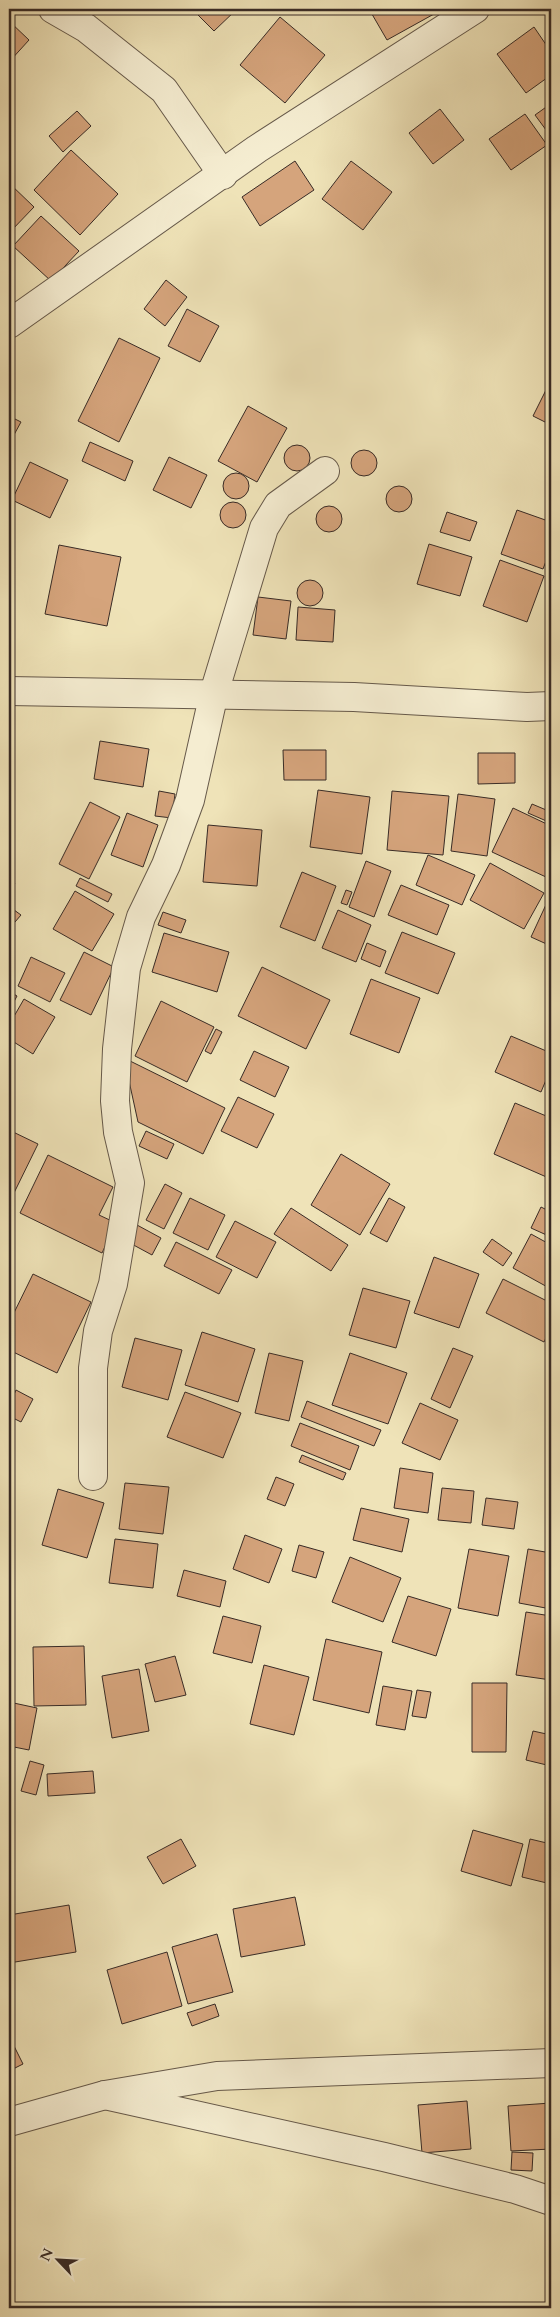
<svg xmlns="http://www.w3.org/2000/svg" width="560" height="2317" font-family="Cardo,serif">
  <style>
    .building { fill: #d5a47c; stroke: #382b26 }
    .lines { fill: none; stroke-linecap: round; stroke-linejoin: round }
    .minor-casing { stroke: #66594a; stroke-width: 30 }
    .tertiary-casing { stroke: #66594a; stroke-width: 30 }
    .minor { stroke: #f5edd1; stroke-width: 28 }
    .tertiary { stroke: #f5edd1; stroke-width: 28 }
  </style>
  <rect width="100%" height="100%" fill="#efe3b8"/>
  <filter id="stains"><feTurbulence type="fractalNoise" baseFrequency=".004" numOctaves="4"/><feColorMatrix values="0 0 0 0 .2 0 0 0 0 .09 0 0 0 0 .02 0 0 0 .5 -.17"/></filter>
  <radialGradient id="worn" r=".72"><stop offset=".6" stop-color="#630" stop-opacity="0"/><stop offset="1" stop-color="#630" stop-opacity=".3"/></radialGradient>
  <g class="building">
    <polygon points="192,9 237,9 214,31"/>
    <polygon points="369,9 443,9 387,40"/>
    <polygon points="280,17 325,55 285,103 240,65"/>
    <polygon points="9,21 29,40 9,62"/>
    <polygon points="534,27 551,52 551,75 526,93 497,54"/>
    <polygon points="549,105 551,109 551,132 549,134 535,115"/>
    <polygon points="440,109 464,140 433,164 409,133"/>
    <polygon points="77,111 91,126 63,152 49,136"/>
    <polygon points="525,114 547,145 511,170 489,139"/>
    <polygon points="71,150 118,194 80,235 34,190"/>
    <polygon points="295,161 314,190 260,226 242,197"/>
    <polygon points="351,161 392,192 363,230 322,199"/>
    <polygon points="9,183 34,207 10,232 9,231"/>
    <polygon points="41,216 79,251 51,281 13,246"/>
    <polygon points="166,280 187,297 165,326 144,309"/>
    <polygon points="187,309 219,326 200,362 168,346"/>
    <polygon points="119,338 160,358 119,442 78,421"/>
    <polygon points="551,380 551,425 533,416"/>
    <polygon points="248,406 287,428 257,482 218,461"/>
    <polygon points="9,416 21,422 9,444"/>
    <polygon points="90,442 133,461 125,481 82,461"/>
    <circle cx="297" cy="458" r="13"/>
    <circle cx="364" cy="463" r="13"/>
    <polygon points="169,457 207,475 191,508 153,490"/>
    <polygon points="30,462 68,480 50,518 12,500"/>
    <circle cx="236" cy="486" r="13"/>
    <circle cx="399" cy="499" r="13"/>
    <circle cx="233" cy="515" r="13"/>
    <circle cx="329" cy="519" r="13"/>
    <polygon points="517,510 551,522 551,548 543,569 501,554"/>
    <polygon points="447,512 477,522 470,541 440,532"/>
    <polygon points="429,544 472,557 460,596 417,584"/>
    <polygon points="59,545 121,557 107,626 45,614"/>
    <polygon points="500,560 544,576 527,622 483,606"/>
    <circle cx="310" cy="593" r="13"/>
    <polygon points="258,597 291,601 286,639 253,635"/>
    <polygon points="298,607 335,610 333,642 296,640"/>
    <polygon points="100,741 149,749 143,787 94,779"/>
    <polygon points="283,750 326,750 326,780 284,780"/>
    <polygon points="478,753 515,753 515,783 478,784"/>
    <polygon points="318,790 370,797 362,854 310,847"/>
    <polygon points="159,791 175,794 172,818 155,816"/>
    <polygon points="392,791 449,796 443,855 387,850"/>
    <polygon points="458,794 495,799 487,856 451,851"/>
    <polygon points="90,802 120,817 89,879 59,864"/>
    <polygon points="532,804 551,812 551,823 528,813"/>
    <polygon points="513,808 551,826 551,866 546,877 492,852"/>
    <polygon points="127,813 158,825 143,867 111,855"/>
    <polygon points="208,825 262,830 257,886 203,882"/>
    <polygon points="428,855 475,875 462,905 416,885"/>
    <polygon points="366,861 391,871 374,917 349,907"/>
    <polygon points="490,863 544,893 524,929 470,900"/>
    <polygon points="302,872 336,886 315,941 280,927"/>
    <polygon points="9,878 15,883 9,891"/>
    <polygon points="80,878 112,894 108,902 76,886"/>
    <polygon points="401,885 449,905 437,935 388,915"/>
    <polygon points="346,890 352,892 347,905 341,903"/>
    <polygon points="75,891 114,914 92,951 53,929"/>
    <polygon points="550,896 551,897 551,946 531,937"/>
    <polygon points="10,907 21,915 9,929 9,909"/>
    <polygon points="338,910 371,925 356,962 322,948"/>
    <polygon points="163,912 186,920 181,933 158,925"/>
    <polygon points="402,932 455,953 438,994 385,973"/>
    <polygon points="164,933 229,952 217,992 152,972"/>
    <polygon points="367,943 386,951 380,967 361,959"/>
    <polygon points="84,952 114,967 91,1015 60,1000"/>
    <polygon points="31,957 65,973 50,1002 18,986"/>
    <polygon points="262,967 330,1000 306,1049 238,1016"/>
    <polygon points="371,979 420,998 399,1053 350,1034"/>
    <polygon points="9,991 17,996 9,1011"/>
    <polygon points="24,999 55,1017 33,1054 9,1039 9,1025"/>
    <polygon points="161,1001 214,1027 187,1082 135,1056"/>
    <polygon points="216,1029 222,1032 211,1054 205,1051"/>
    <polygon points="511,1036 551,1053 551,1068 541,1092 495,1072"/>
    <polygon points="254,1051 289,1067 275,1097 240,1080"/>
    <polygon points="124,1058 225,1108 203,1154 138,1122"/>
    <polygon points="238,1097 274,1114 257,1148 221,1131"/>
    <polygon points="515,1103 551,1118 551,1179 494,1154"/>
    <polygon points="9,1130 38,1144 12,1197 9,1195"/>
    <polygon points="146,1131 174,1144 167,1159 139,1146"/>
    <polygon points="341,1154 390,1184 360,1235 311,1205"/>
    <polygon points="48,1155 113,1187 99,1215 116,1223 102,1253 20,1213"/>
    <polygon points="165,1184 182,1193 164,1229 146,1220"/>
    <polygon points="190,1198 225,1215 208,1250 173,1233"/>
    <polygon points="389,1198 405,1207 387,1242 370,1233"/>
    <polygon points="541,1207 551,1212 551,1237 531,1228"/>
    <polygon points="291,1208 348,1245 331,1271 274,1234"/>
    <polygon points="235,1221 276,1242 257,1278 216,1257"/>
    <polygon points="137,1225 161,1238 152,1255 128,1242"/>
    <polygon points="531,1234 551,1245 551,1289 513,1268"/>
    <polygon points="492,1239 512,1253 503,1266 483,1252"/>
    <polygon points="176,1242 232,1270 219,1294 164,1266"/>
    <polygon points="434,1257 479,1274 459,1328 414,1313"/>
    <polygon points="33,1274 91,1302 57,1373 9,1350 9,1323"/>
    <polygon points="503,1279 551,1303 551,1328 544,1342 486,1313"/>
    <polygon points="363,1288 410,1301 396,1348 349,1335"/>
    <polygon points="202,1332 255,1349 238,1402 185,1385"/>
    <polygon points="135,1338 182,1350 168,1400 122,1387"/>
    <polygon points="453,1348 473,1356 450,1408 431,1399"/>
    <polygon points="269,1353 303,1361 289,1421 255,1413"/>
    <polygon points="350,1353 407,1373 388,1424 332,1405"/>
    <polygon points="16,1390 33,1399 21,1422 9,1416 9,1406"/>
    <polygon points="185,1392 241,1413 223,1458 167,1437"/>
    <polygon points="307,1401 381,1430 374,1446 301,1417"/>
    <polygon points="420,1403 458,1420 440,1460 402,1443"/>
    <polygon points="300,1423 359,1446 350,1470 291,1446"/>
    <polygon points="551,1437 551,1463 547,1462"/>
    <polygon points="302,1455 346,1473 343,1480 299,1462"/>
    <polygon points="400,1468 433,1473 428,1513 394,1508"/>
    <polygon points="276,1477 294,1484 285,1506 267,1499"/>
    <polygon points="125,1483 169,1487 163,1534 119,1529"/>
    <polygon points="442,1488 474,1491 471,1523 438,1520"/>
    <polygon points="58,1489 104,1503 87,1558 42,1545"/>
    <polygon points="486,1498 518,1502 514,1529 482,1525"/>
    <polygon points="361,1508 409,1519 402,1552 353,1540"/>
    <polygon points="245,1535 282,1549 269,1583 233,1569"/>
    <polygon points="115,1539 158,1544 153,1588 109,1583"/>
    <polygon points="299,1545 324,1552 316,1578 292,1571"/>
    <polygon points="469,1549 509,1556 498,1616 458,1608"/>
    <polygon points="528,1549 551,1553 551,1609 519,1603"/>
    <polygon points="350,1557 401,1578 383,1622 332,1602"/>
    <polygon points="184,1570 226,1581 220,1607 177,1596"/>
    <polygon points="408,1596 451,1609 436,1656 392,1642"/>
    <polygon points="526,1612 551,1616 551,1680 516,1675"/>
    <polygon points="223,1616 261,1626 252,1663 213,1653"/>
    <polygon points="326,1639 382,1652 369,1713 313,1700"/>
    <polygon points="84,1646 86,1705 34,1706 33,1647"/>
    <polygon points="175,1656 186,1695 155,1702 145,1664"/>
    <polygon points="264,1665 309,1677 294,1735 250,1724"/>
    <polygon points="139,1669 149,1731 112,1738 102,1676"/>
    <polygon points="472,1683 507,1683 506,1752 472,1752"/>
    <polygon points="383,1686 412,1691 405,1730 376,1725"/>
    <polygon points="417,1690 431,1692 426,1718 412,1716"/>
    <polygon points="9,1702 37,1708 29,1750 9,1746"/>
    <polygon points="533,1731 551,1735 551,1766 526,1760"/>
    <polygon points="30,1761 44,1765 36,1795 21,1791"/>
    <polygon points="93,1771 95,1793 48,1796 47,1774"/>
    <polygon points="473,1830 523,1844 511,1886 461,1871"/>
    <polygon points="181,1839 196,1866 163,1884 147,1857"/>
    <polygon points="530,1839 551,1844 551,1884 522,1877"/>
    <polygon points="295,1897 305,1945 241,1957 233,1909"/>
    <polygon points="69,1905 76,1952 9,1963 9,1915"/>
    <polygon points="217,1934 233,1992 188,2004 172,1947"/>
    <polygon points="167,1952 182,2006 122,2024 107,1970"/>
    <polygon points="215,2004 219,2016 192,2026 187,2013"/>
    <polygon points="9,2036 23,2064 9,2071"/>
    <polygon points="467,2101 471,2149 422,2153 418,2105"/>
    <polygon points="551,2103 551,2149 511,2151 508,2106"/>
    <polygon points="512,2152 533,2153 532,2171 511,2170"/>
  </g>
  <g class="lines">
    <defs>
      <g id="minor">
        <polyline points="53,9 86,28 164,90 223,175"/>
        <polyline points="9,324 257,149 475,9"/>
        <polyline points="93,1476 93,1368 98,1331 113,1284 130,1183 118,1132 115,1101 117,1049 126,968 141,917 166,865 190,800 214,693 264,528 278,505 325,471"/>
        <polyline points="105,2095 384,2157 515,2189 551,2201"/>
      </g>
      <g id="tertiary">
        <polyline points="9,691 354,697 527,707 551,706"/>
        <polyline points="9,2122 105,2095 217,2076 551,2063"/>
      </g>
    </defs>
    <use href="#minor" class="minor-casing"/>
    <use href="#tertiary" class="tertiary-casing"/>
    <use href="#minor" class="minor"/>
    <use href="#tertiary" class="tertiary"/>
  </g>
  <rect width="560" height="2317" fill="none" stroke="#efe3b8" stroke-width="30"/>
  <rect x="10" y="10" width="540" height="2297" fill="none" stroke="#382b26" stroke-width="2.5"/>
  <rect x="15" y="15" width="530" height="2287" fill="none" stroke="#382b26"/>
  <g transform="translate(58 2260) rotate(295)" stroke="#f5edd1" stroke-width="4" paint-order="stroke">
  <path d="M0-4L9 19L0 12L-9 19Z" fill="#382b26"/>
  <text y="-8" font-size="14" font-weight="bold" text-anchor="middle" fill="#382b26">N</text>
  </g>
  <rect width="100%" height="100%" filter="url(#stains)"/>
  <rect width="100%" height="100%" fill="url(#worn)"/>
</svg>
